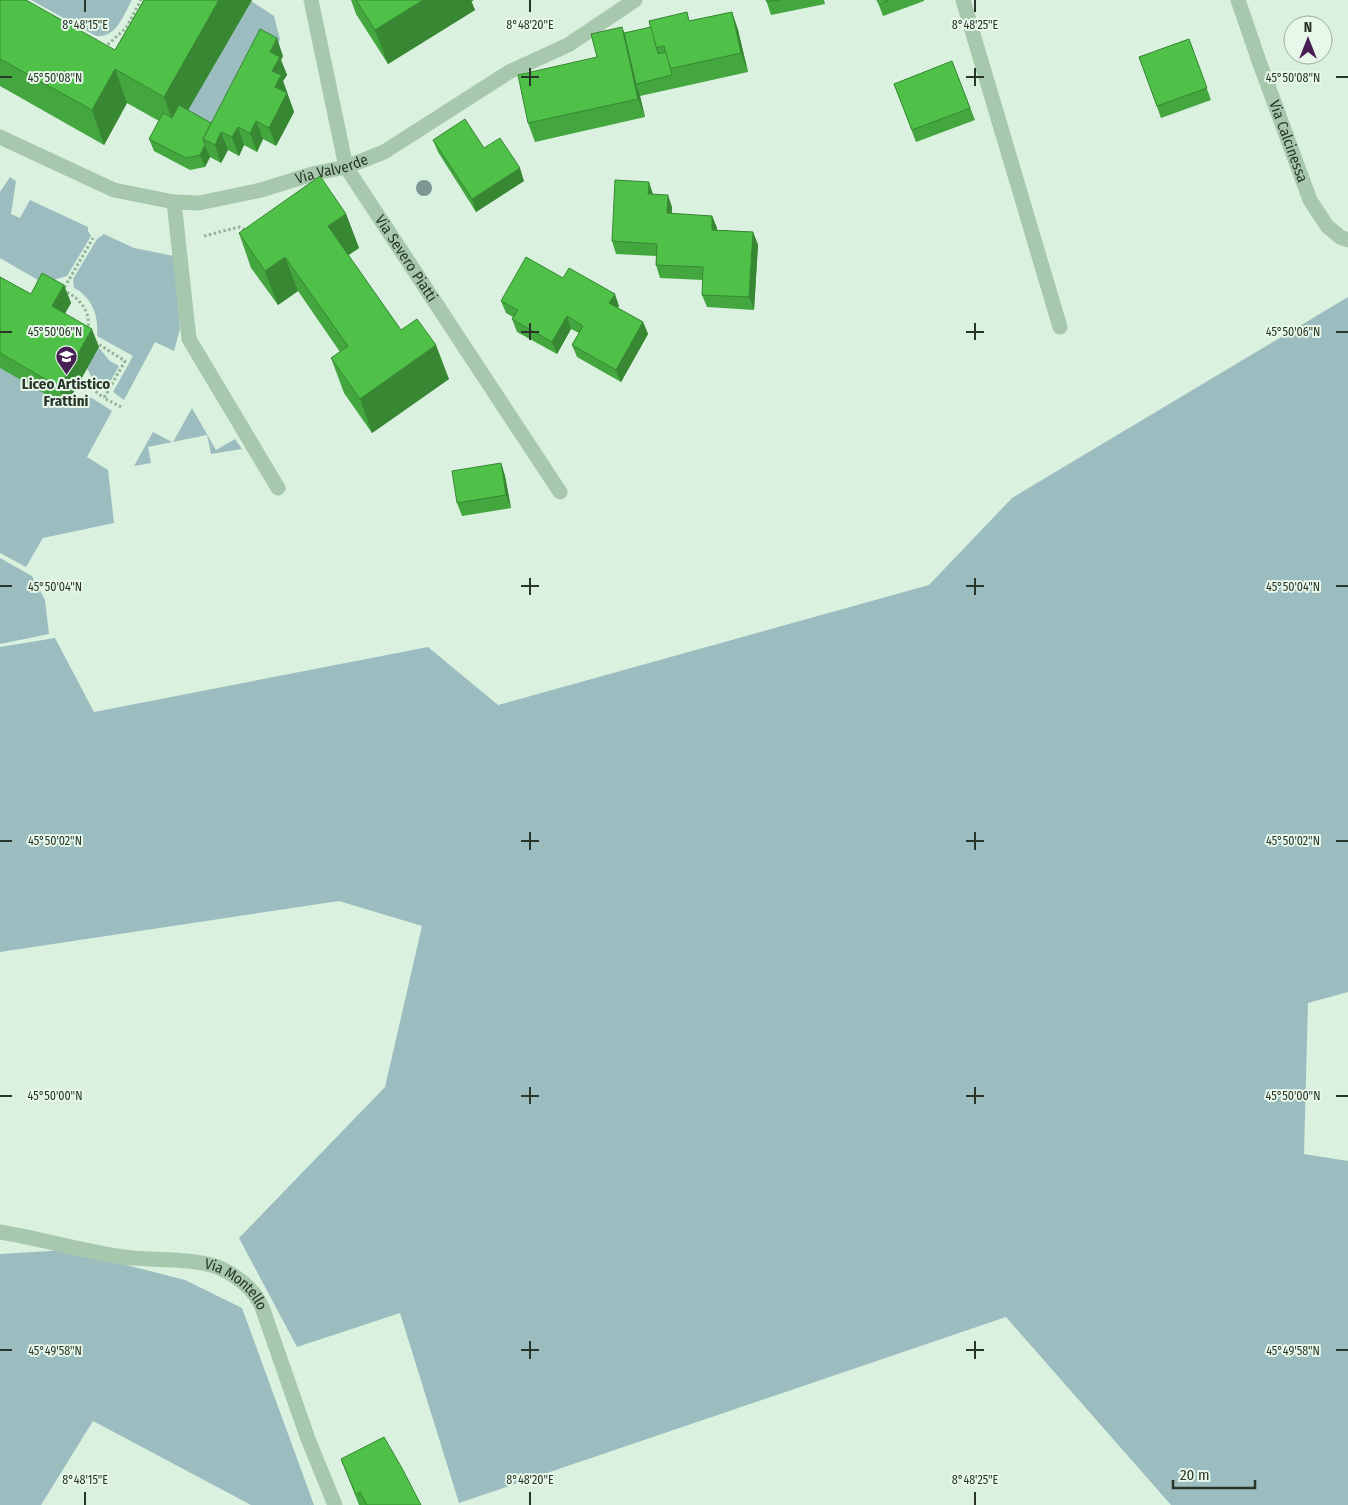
<svg xmlns="http://www.w3.org/2000/svg" width="1348" height="1505" font-family="'Fira Sans Condensed',sans-serif">
  <style>
    .green { fill: #9cbdbf }
    .lines { fill: none; stroke-linecap: round; stroke-linejoin: round }
    .path { stroke: #92b496; stroke-width: 3; stroke-dasharray: 2.5 2.5; stroke-linecap: butt }
    .lane { stroke: #a7c8ad; stroke-width: 15 }
    .street { stroke: #a7c8ad; stroke-width: 15 }
    .tree { fill: #7b9892 }
    .wall { fill: #44a63f }
    .shaded-wall { fill: #378733 }
    .building { fill: #4fc149; stroke: #378733 }
    .ticks { fill: none; stroke: #283528; stroke-width: 2 }
    .labels { text-anchor: middle; dominant-baseline: central; stroke-width: 4; stroke-linejoin: round; paint-order: stroke }
    .street-label { font-size: 15px; fill: #283528; stroke: #e7f8eb }
    .poi-label { font-size: 15px; font-weight: bold; fill: #283528; stroke: #e7f8eb }
    .ticks-label { font-size: 12px; text-anchor: middle; fill: #283528; stroke: #e7f8eb; stroke-width: 4; stroke-linejoin: round; paint-order: stroke }
  </style>
  <rect width="100%" height="100%" fill="#dbf1e0"/>
  <g class="green">
    <path d="M31 0H132C123 15 117 38 96 36Z"/>
    <polygon points="251,1 274,16 280,39 275,52 220,137 183,118"/>
    <polygon points="10,177 16,181 11,214 20,218 30,200 88,227 88,231 91,236 67,276 43,283 0,258 0,192"/>
    <path d="M104 234 134 248 174 256 180 329 174 351 155 342 124 400 113 392 133 356 97 336C99 316 92 297 74 288L73 279 97 239Z"/>
    <polygon points="1348,297 1348,992 1308,1003 1304,1154 1348,1161 1348,1505 1171,1505 1006,1317 459,1503 400,1313 297,1347 239,1238 385,1087 422,926 339,901 0,952 0,647 55,638 94,712 428,647 498,705 929,585 1012,498"/>
    <polygon points="99,348 110,361 119,366 106,389 92,378 87,368"/>
    <polygon points="0,368 66,405 72,395 92,398 112,411 87,457 108,470 114,523 43,538 26,567 0,553"/>
    <polygon points="192,408 216,450 235,439 242,449 211,454 207,435 173,442"/>
    <polygon points="153,432 172,442 148,447 151,463 134,466"/>
    <polygon points="0,558 32,576 45,600 49,634 0,644"/>
    <polygon points="67,1250 185,1280 242,1308 314,1505 251,1505 93,1421 41,1505 0,1505 0,1254"/>
  </g>
  <g class="lines">
    <g class="path">
      <polyline points="104,48 126,28 141,0"/>
      <polyline points="204,236 239,227 248,231"/>
      <path d="M88 331C91 311 80 298 63 290L93 238"/>
      <polyline points="95,342 125,361 104,398 121,407"/>
      <polyline points="84,382 104,398"/>
    </g>
    <polyline class="lane" points="174,202 189,339 278,488"/>
    <g class="street">
      <path id="s1" d="M311 0 346 167 560 492"/>
      <polyline points="963,0 1060,327"/>
      <path id="s2" d="M1238 0 1259 61 1310 200 1327 226 1340 237 1348 240"/>
      <path id="s3" d="M0 137 114 190 174 202 199 203 261 190 316 173 346 167 384 152 509 72 568 45 635 0"/>
      <path id="s4" d="M0 1232C41 1239 82 1251 123 1257 151 1261 197 1257 222 1269 240 1278 254 1289 262 1307L308 1439 335 1505"/>
    </g>
  </g>
  <circle class="tree" cx="424" cy="188" r="8"/>
  <g class="wall">
    <polygon points="0,0 115,50 144,0 252,0 188,110 211,123 283,56 281,60 287,75 283,81 294,112 276,146 263,139 257,152 244,145 239,156 228,150 221,163 210,157 205,167 190,170 154,151 149,139 159,121 127,103 104,145 0,86"/>
    <polygon points="351,0 474,0 471,2 475,10 388,64 356,14"/>
    <polygon points="766,0 824,0 825,4 771,15"/>
    <polygon points="877,0 924,0 924,1 883,16"/>
    <polygon points="732,12 738,30 748,72 640,96 645,117 535,142 528,123 597,57 622,27 624,33 690,21"/>
    <polygon points="1189,39 1211,100 1161,118 1139,57"/>
    <polygon points="952,61 975,120 916,142 894,84"/>
    <polygon points="433,140 484,148 524,181 476,212 438,152"/>
    <polygon points="653,194 672,207 672,214 712,216 717,228 717,230 753,232 758,245 754,310 707,307 702,295 703,280 660,278 656,265 656,256 616,254 612,241"/>
    <polygon points="346,214 359,248 348,255 401,330 449,379 372,433 344,393 331,358 340,352 298,291 278,305 251,268 239,233"/>
    <polygon points="0,277 31,294 64,285 71,303 65,313 99,347 66,406 0,368"/>
    <polygon points="563,278 619,306 618,308 643,322 648,334 621,382 577,357 572,345 579,333 571,329 557,354 517,332 512,319 513,317 506,313 501,301"/>
    <polygon points="501,463 505,476 511,508 462,516 457,503"/>
    <polygon points="341,1459 421,1505 359,1505"/>
  </g>
  <g class="shaded-wall">
    <polygon points="219,0 252,0 176,131 164,97"/>
    <polygon points="423,0 471,0 475,10 388,64 375,30"/>
    <polygon points="732,12 738,30 748,72 741,53"/>
    <polygon points="622,27 629,45 636,84 640,96 645,117 638,99"/>
    <polygon points="277,38 283,56 281,60 287,75 283,81 294,112 276,146 269,128 275,87 270,52"/>
    <polygon points="115,69 127,103 104,145 92,110"/>
    <polygon points="256,121 263,139 257,152 250,133"/>
    <polygon points="238,127 244,145 239,156 232,137"/>
    <polygon points="221,132 228,150 221,163 215,145"/>
    <polygon points="205,145 210,157 205,167 200,155"/>
    <polygon points="520,168 524,181 476,212 472,199"/>
    <polygon points="649,182 653,194 648,194"/>
    <polygon points="668,195 672,207 671,226 667,213"/>
    <polygon points="346,214 359,248 340,261 328,226"/>
    <polygon points="712,216 717,228 716,242 712,230"/>
    <polygon points="753,232 758,245 754,310 749,297"/>
    <polygon points="285,257 298,291 278,305 265,271"/>
    <polygon points="64,285 71,303 59,324 52,306"/>
    <polygon points="615,294 619,306 614,315 609,303"/>
    <polygon points="567,316 571,329 557,354 552,342"/>
    <polygon points="643,322 648,334 621,382 616,370"/>
    <polygon points="92,329 99,347 66,406 59,387"/>
    <polygon points="436,345 449,379 372,433 360,399"/>
    <polygon points="501,463 505,476 511,508 506,495"/>
  </g>
  <g class="building">
    <polygon points="0,0 26,0 115,50 144,0 219,0 164,97 115,69 92,110 0,59"/>
    <polygon points="356,0 423,0 375,30"/>
    <polygon points="766,0 779,0 767,2"/>
    <polygon points="877,0 889,0 879,4"/>
    <polygon points="687,12 689,21 732,12 741,53 669,69 664,46 655,48 649,21"/>
    <polygon points="622,27 638,99 528,123 518,75 597,57 591,34"/>
    <polygon points="651,27 658,54 666,52 672,75 636,84 624,33"/>
    <polygon points="260,29 277,38 270,52 280,57 272,71 281,75 275,87 287,93 269,128 256,121 250,133 238,127 232,137 221,132 215,145 203,139"/>
    <polygon points="1189,39 1207,88 1157,106 1139,57"/>
    <polygon points="952,61 970,108 912,130 894,84"/>
    <polygon points="179,105 211,123 203,139 205,145 200,155 186,158 149,139 163,113 172,118"/>
    <polygon points="465,119 484,148 500,138 520,168 472,199 433,140"/>
    <polygon points="320,176 346,214 328,226 401,330 417,319 436,345 360,399 331,358 348,346 285,257 265,271 239,233"/>
    <polygon points="615,180 649,182 648,194 668,195 667,213 712,216 712,230 753,232 749,297 702,295 703,267 656,265 657,244 612,241"/>
    <polygon points="526,257 563,278 569,268 615,294 609,303 643,322 616,370 572,345 583,326 567,316 552,342 512,319 518,310 501,301"/>
    <polygon points="42,273 64,285 52,306 92,329 59,387 0,353 0,277 31,294"/>
    <polygon points="501,463 506,495 457,503 452,471"/>
    <polygon points="384,1437 403,1470 421,1505 367,1505 360,1492 356,1495 341,1459"/>
  </g>
  <path class="ticks" d="M85 0V12M530 0V12M975 0V12M530 68V86M975 68V86M0 77H12M521 77H539M966 77H984M1336 77H1348M530 323V340M975 323V340M0 332H12M521 332H539M966 332H984M1336 332H1348M530 578V595M975 578V595M0 586H12M521 586H539M966 586H984M1336 586H1348M530 832V850M975 832V850M0 841H12M521 841H539M966 841H984M1336 841H1348M530 1087V1104M975 1087V1104M0 1096H12M521 1096H539M966 1096H984M1336 1096H1348M530 1341V1359M975 1341V1359M0 1350H12M521 1350H539M966 1350H984M1336 1350H1348M85 1492V1505M530 1492V1505M975 1492V1505"/>
  <defs>
    <symbol id="school-pin" viewBox="-11 -11 22 30"><path d="M0 17L-7.5 6A9.5 9.5 0 1 1 7.5 6Z" fill="#481f54" stroke="#e7f8eb"/><path d="M0-5L7-2L0 1L-7-2ZM-4 1L0 2.5L4 1V4Q0 6-4 4Z" fill="#fff"/></symbol>
  </defs>
  <g fill-rule="evenodd">
    <use href="#school-pin" x="54" y="344" width="25" height="34"/>
  </g>
  <g class="labels">
    <g class="street-label">
      <text stroke="none"><textPath href="#s2" startOffset="150">Via Calcinessa</textPath></text>
      <text stroke="none"><textPath href="#s3" startOffset="349">Via Valverde</textPath></text>
      <text stroke="none"><textPath href="#s1" startOffset="280">Via Severo Piatti</textPath></text>
      <text stroke="none"><textPath href="#s4" startOffset="246">Via Montello</textPath></text>
    </g>
    <g class="poi-label">
      <text x="66" y="384">Liceo Artistico<tspan x="66" dy="17">Frattini</tspan></text>
    </g>
  </g>
  <g class="ticks-label">
    <text x="85" y="29">8°48'15"E</text>
    <text x="530" y="29">8°48'20"E</text>
    <text x="975" y="29">8°48'25"E</text>
    <text x="55" y="82">45°50'08"N</text>
    <text x="1293" y="82">45°50'08"N</text>
    <text x="55" y="336">45°50'06"N</text>
    <text x="1293" y="336">45°50'06"N</text>
    <text x="55" y="591">45°50'04"N</text>
    <text x="1293" y="591">45°50'04"N</text>
    <text x="55" y="845">45°50'02"N</text>
    <text x="1293" y="845">45°50'02"N</text>
    <text x="55" y="1100">45°50'00"N</text>
    <text x="1293" y="1100">45°50'00"N</text>
    <text x="55" y="1355">45°49'58"N</text>
    <text x="1293" y="1355">45°49'58"N</text>
    <text x="85" y="1484">8°48'15"E</text>
    <text x="530" y="1484">8°48'20"E</text>
    <text x="975" y="1484">8°48'25"E</text>
  </g>
  <g transform="translate(1308 40)"><circle r="24" fill="#e7f8eb" stroke="#9baa9d"/>
  <path d="M0-4L9 19L0 12L-9 19Z" fill="#481f54"/>
  <text y="-8" font-size="14" font-weight="bold" text-anchor="middle" fill="#283528">N</text>
  </g>
  <path d="M1173 1480v8h82v-8" fill="none" stroke="#283528" stroke-width="2.5"/>
  <text x="1180" y="1480" font-size="15" fill="#283528" stroke="#e7f8eb" stroke-width="4" paint-order="stroke">20 m</text>
</svg>
